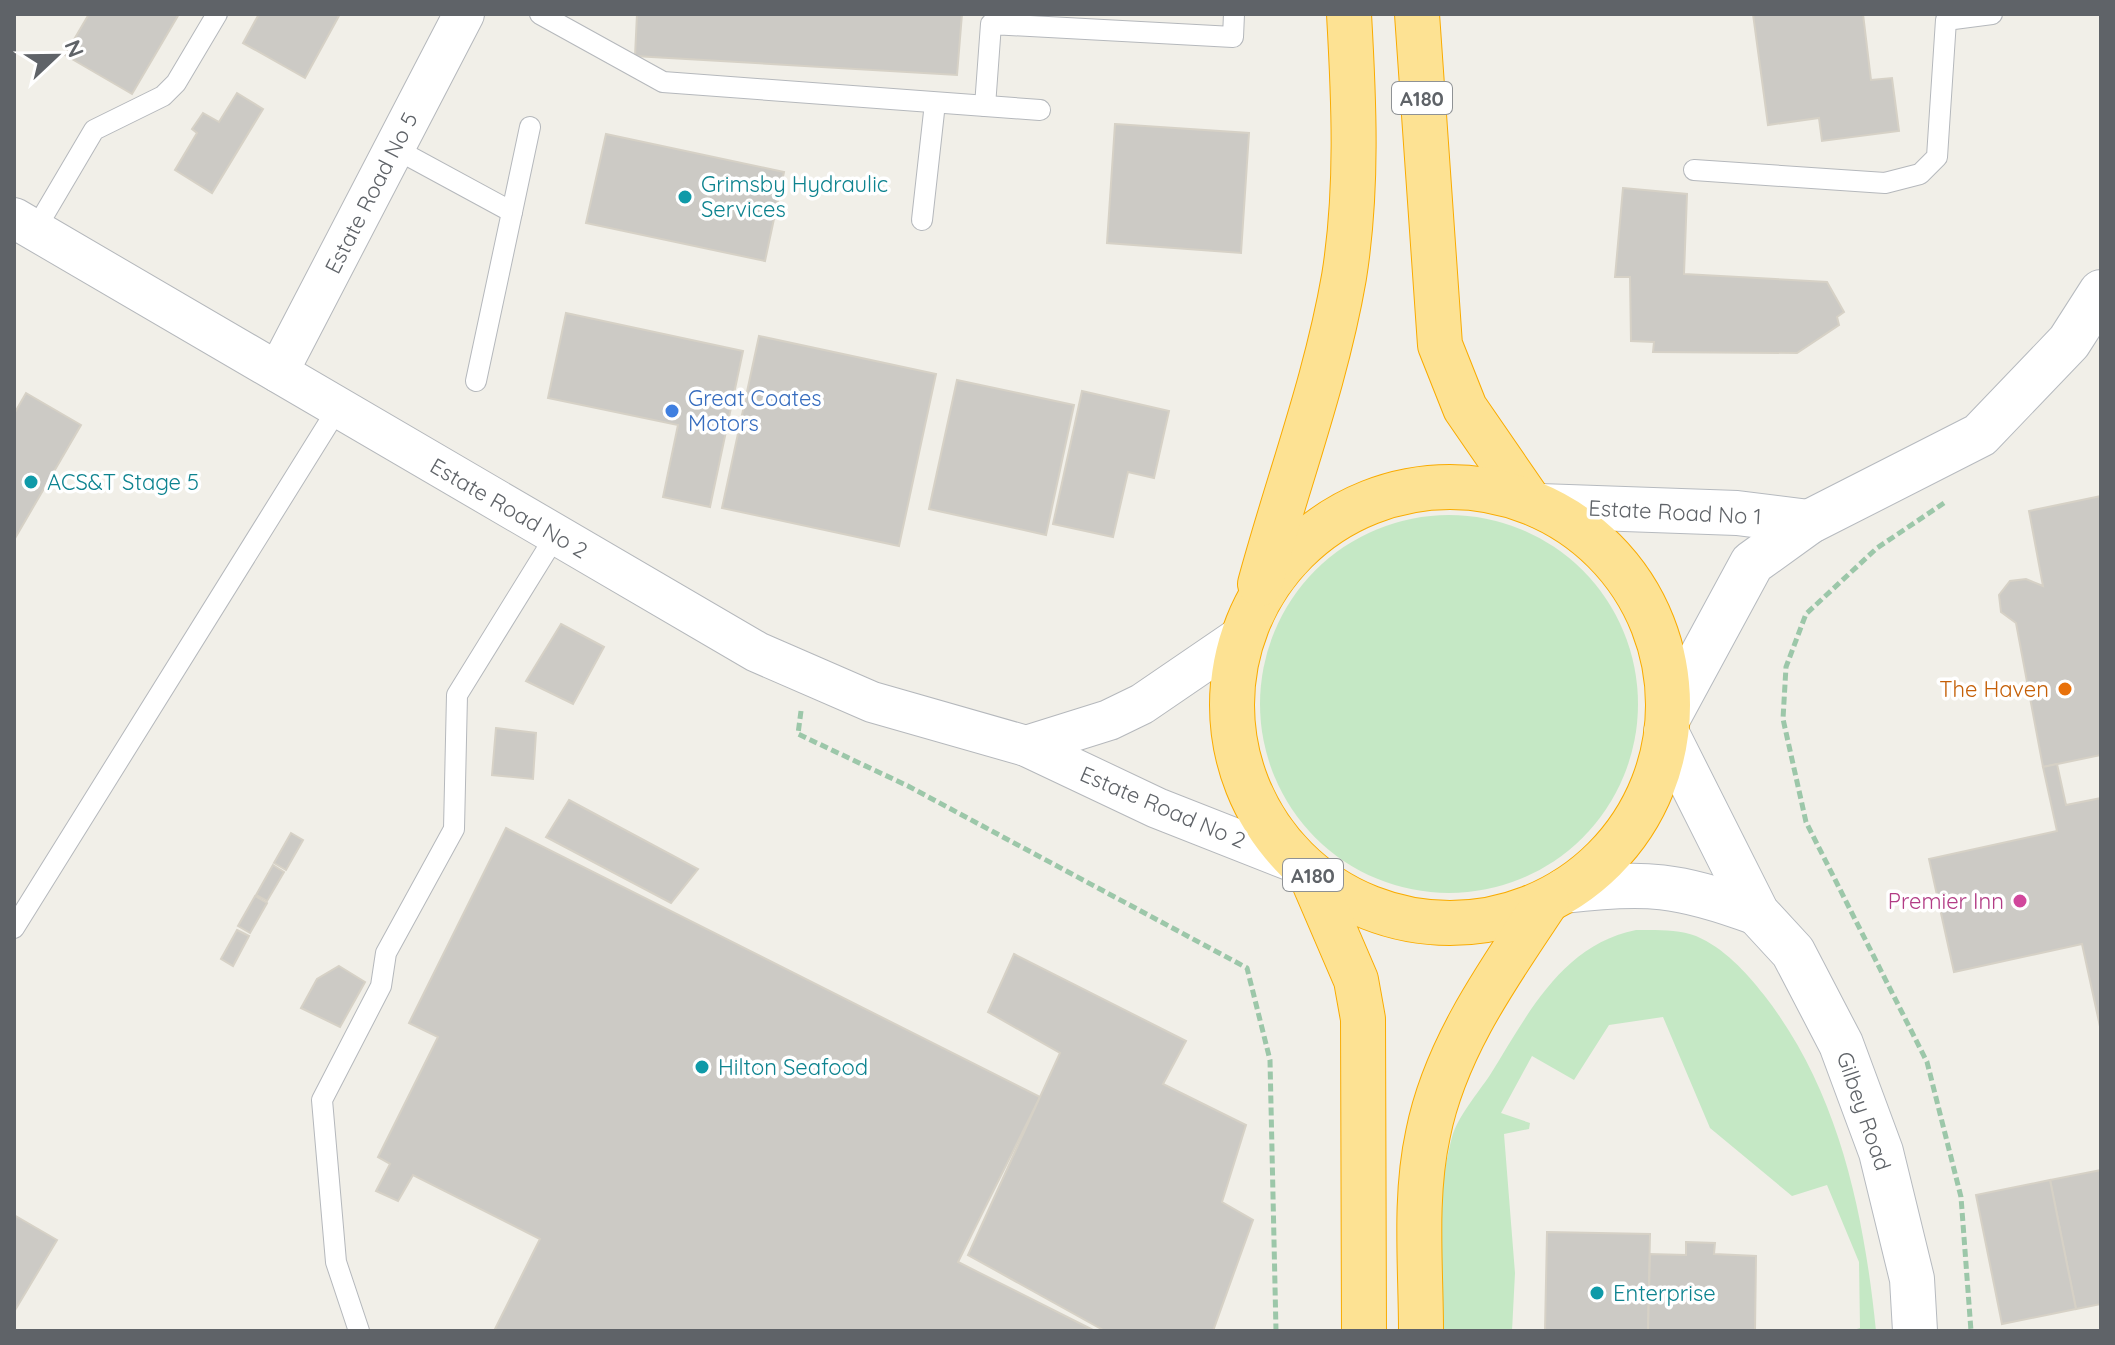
<svg xmlns="http://www.w3.org/2000/svg" width="2115" height="1345" font-family="Quicksand,sans-serif">
  <style>
    .green { fill: #c5e8c5 }
    .building { fill: #cccac5; stroke: #d6d1c6; stroke-width: 2 }
    .lines { fill: none; stroke-linecap: round; stroke-linejoin: round }
    .lane-casing { stroke: #b5b8bc; stroke-width: 22 }
    .street-casing { stroke: #b5b8bc; stroke-width: 42 }
    .secondary-casing { stroke: #b6babf; stroke-width: 46 }
    .highway-casing { stroke: #f9ab00; stroke-width: 46 }
    .path { stroke: #9cc7a9; stroke-width: 5; stroke-dasharray: 8 4; stroke-linecap: butt }
    .lane { stroke: #fff; stroke-width: 20 }
    .street { stroke: #fff; stroke-width: 40 }
    .secondary { stroke: #fff; stroke-width: 44 }
    .highway { stroke: #fde293; stroke-width: 44 }
    .culture-dot { fill: #0f9aa8; stroke: #fff; stroke-width: 3 }
    .shop-dot { fill: #3f7fe0; stroke: #fff; stroke-width: 3 }
    .food-dot { fill: #e8710a; stroke: #fff; stroke-width: 3 }
    .hotel-dot { fill: #d1479c; stroke: #fff; stroke-width: 3 }
    .labels { text-anchor: middle; dominant-baseline: central; stroke-width: 7; stroke-linejoin: round; paint-order: stroke }
    .shield { fill: #fff; stroke: #8f9295; stroke-width: 2 }
    .shield-label { font-size: 20px; font-weight: bold; fill: #5f6368 }
    .culture-label { font-size: 22px; fill: #0d838f; stroke: #fff; text-anchor: start }
    .street-label { font-size: 22px; fill: #5f6368; stroke: #fff }
    .shop-label { font-size: 22px; fill: #366cbe; stroke: #fff; text-anchor: start }
    .food-label { font-size: 22px; fill: #c56008; stroke: #fff; text-anchor: end }
    .hotel-label { font-size: 22px; fill: #b23c85; stroke: #fff; text-anchor: end }
  </style>
  <rect width="100%" height="100%" fill="#f1efe8"/>
  <g class="green">
    <circle cx="1449" cy="704" r="189"/>
    <path d="M1636 930C1655 930 1678 929 1696 936 1724 948 1746 972 1764 995 1839 1091 1864 1213 1876 1331H1850L1860 1328 1859 1262 1827 1185 1792 1196 1710 1128 1663 1017 1609 1025 1574 1080 1532 1056 1501 1113 1530 1123 1529 1129 1504 1134 1515 1273 1512 1331H1441C1441 1267 1435 1199 1452 1137 1458 1116 1478 1093 1490 1075 1527 1016 1561 945 1636 930Z"/>
  </g>
  <g class="building">
    <polygon points="89,14 179,14 132,94 65,55"/>
    <polygon points="259,14 340,14 305,78 243,43"/>
    <polygon points="637,14 962,14 957,75 635,56"/>
    <polygon points="1753,14 1863,14 1871,80 1892,78 1899,131 1822,141 1819,118 1768,125"/>
    <polygon points="237,93 263,109 212,193 175,170 197,133 192,129 203,113 219,122"/>
    <polygon points="1115,124 1249,133 1241,253 1107,243"/>
    <polygon points="606,134 784,172 765,261 586,223"/>
    <polygon points="1623,188 1687,194 1684,274 1827,282 1844,312 1837,317 1839,325 1797,353 1653,352 1654,342 1631,341 1630,277 1615,277"/>
    <polygon points="566,313 743,351 710,507 663,497 678,425 548,398"/>
    <polygon points="759,336 936,374 899,546 722,508"/>
    <polygon points="957,380 1074,405 1046,535 929,509"/>
    <polygon points="1082,391 1169,411 1154,478 1128,472 1113,537 1053,524"/>
    <polygon points="26,393 81,425 14,540 14,414"/>
    <polygon points="2101,496 2101,755 2043,767 2016,623 2001,612 1999,595 2010,581 2026,579 2043,586 2029,511"/>
    <polygon points="561,624 604,647 573,704 526,681"/>
    <polygon points="496,728 536,733 533,779 492,775"/>
    <polygon points="2057,764 2066,805 2101,798 2101,1031 2082,944 1954,972 1929,859 2057,831 2043,767"/>
    <polygon points="569,800 698,869 671,903 546,837"/>
    <polygon points="506,828 1040,1097 958,1262 1095,1331 494,1331 540,1239 413,1175 398,1201 376,1191 390,1164 378,1157 438,1037 409,1023"/>
    <polygon points="291,833 303,840 286,870 274,863"/>
    <polygon points="273,865 284,872 267,901 256,895"/>
    <polygon points="255,896 267,903 250,933 238,926"/>
    <polygon points="237,930 249,936 233,966 221,959"/>
    <polygon points="1014,954 1186,1041 1163,1084 1246,1125 1222,1202 1253,1220 1213,1331 1105,1331 968,1255 1060,1053 988,1012"/>
    <polygon points="339,966 365,982 340,1027 301,1008 317,979"/>
    <polygon points="2101,1170 2101,1304 2076,1309 2050,1180"/>
    <polygon points="2050,1180 2076,1309 2002,1324 1976,1195"/>
    <polygon points="14,1215 57,1240 14,1312"/>
    <polygon points="1547,1232 1650,1234 1648,1331 1545,1331"/>
    <polygon points="1686,1242 1715,1243 1714,1254 1756,1256 1755,1331 1648,1331 1650,1254 1686,1255"/>
  </g>
  <g class="lines">
    <defs>
      <g id="lane">
        <polyline points="540,14 663,82 1040,110"/>
        <polyline points="985,106 991,24 1233,37 1234,14"/>
        <polyline points="394,148 512,212 476,381"/>
        <polyline points="1694,170 1885,183 1920,174 1937,157 1946,20 1992,14"/>
        <polyline points="512,212 530,127"/>
        <polyline points="922,220 935,103"/>
        <polyline points="35,230 94,130 163,96 176,83 217,14"/>
        <polyline points="14,928 338,408"/>
        <polyline points="359,1331 336,1262 322,1100 381,986 386,953 454,829 457,695 556,535"/>
      </g>
      <g id="street">
        <polyline points="14,218 757,652 872,702 1026,746 1157,808 1302,865"/>
        <polyline points="278,372 464,14"/>
        <polyline points="1026,746 1109,720 1142,704 1243,635"/>
      </g>
      <g id="secondary">
        <polyline points="1540,506 1737,513 1809,522"/>
        <polyline points="1668,718 1752,563 1809,522 1980,435 2069,342 2101,292"/>
        <polyline points="1666,732 1757,913 1793,952 1841,1044 1881,1152 1912,1279 1915,1331"/>
        <path d="M1564 891C1646 881 1679 884 1757 913"/>
      </g>
      <g id="highway">
        <polyline points="1417,14 1440,345 1465,408 1529,501"/>
        <circle cx="1450" cy="705" r="218"/>
        <path d="M1260 584C1288 481 1326 381 1344 277 1358 190 1354 101 1349 14"/>
        <polyline points="1310,873 1356,980 1363,1019 1364,1331"/>
        <path d="M1421 1331C1421 1267 1414 1198 1428 1134 1445 1048 1499 973 1547 901"/>
      </g>
    </defs>
    <use href="#lane" class="lane-casing"/>
    <use href="#street" class="street-casing"/>
    <use href="#secondary" class="secondary-casing"/>
    <use href="#highway" class="highway-casing"/>
    <g class="path">
      <polyline points="1944,503 1877,548 1806,614 1786,667 1783,719 1806,822 1927,1062 1961,1197 1971,1331"/>
      <polyline points="801,711 798,734 908,786 1247,968 1270,1060 1276,1331"/>
    </g>
    <use href="#lane" class="lane"/>
    <use href="#street" class="street"/>
    <use href="#secondary" class="secondary"/>
    <use href="#highway" class="highway"/>
  </g>
  <g class="culture-dot">
    <circle cx="685" cy="197" r="8"/>
    <circle cx="31" cy="482" r="8"/>
    <circle cx="702" cy="1067" r="8"/>
    <circle cx="1597" cy="1293" r="8"/>
  </g>
  <circle class="shop-dot" cx="672" cy="411" r="8"/>
  <circle class="food-dot" cx="2065" cy="689" r="8"/>
  <circle class="hotel-dot" cx="2020" cy="901" r="8"/>
  <g class="labels">
    <g class="shield">
      <rect x="1392" y="82" width="60" height="32" rx="6"/>
      <rect x="1283" y="859" width="60" height="32" rx="6"/>
    </g>
    <g class="shield-label">
      <text x="1422" y="98">A180</text>
      <text x="1313" y="875">A180</text>
    </g>
    <g class="culture-label">
      <text x="701" y="184">Grimsby Hydraulic<tspan x="701" dy="25">Services</tspan></text>
      <text x="47" y="482">ACS&amp;T Stage 5</text>
      <text x="718" y="1067">Hilton Seafood</text>
      <text x="1613" y="1293">Enterprise</text>
    </g>
    <g class="street-label">
      <text transform="translate(371 193) rotate(-63)">Estate Road No 5</text>
      <text transform="translate(509 508) rotate(30)">Estate Road No 2</text>
      <text transform="translate(1675 512) rotate(3)">Estate Road No 1</text>
      <text transform="translate(1163 807) rotate(23)">Estate Road No 2</text>
      <text transform="translate(1864 1111) rotate(71)">Gilbey Road</text>
    </g>
    <g class="shop-label">
      <text x="688" y="398">Great Coates<tspan x="688" dy="25">Motors</tspan></text>
    </g>
    <g class="food-label">
      <text x="2049" y="689">The Haven</text>
    </g>
    <g class="hotel-label">
      <text x="2004" y="901">Premier Inn</text>
    </g>
  </g>
  <rect width="2115" height="1345" fill="none" stroke="#5f6368" stroke-width="32"/>
  <g transform="translate(56 56) rotate(68)" stroke="#ffffff" stroke-width="6" paint-order="stroke">
  <path d="M0-6L14 30L0 20L-14 30Z" fill="#5f6368"/>
  <text y="-12" font-size="22" font-weight="bold" text-anchor="middle" fill="#5f6368">N</text>
  </g>
</svg>
